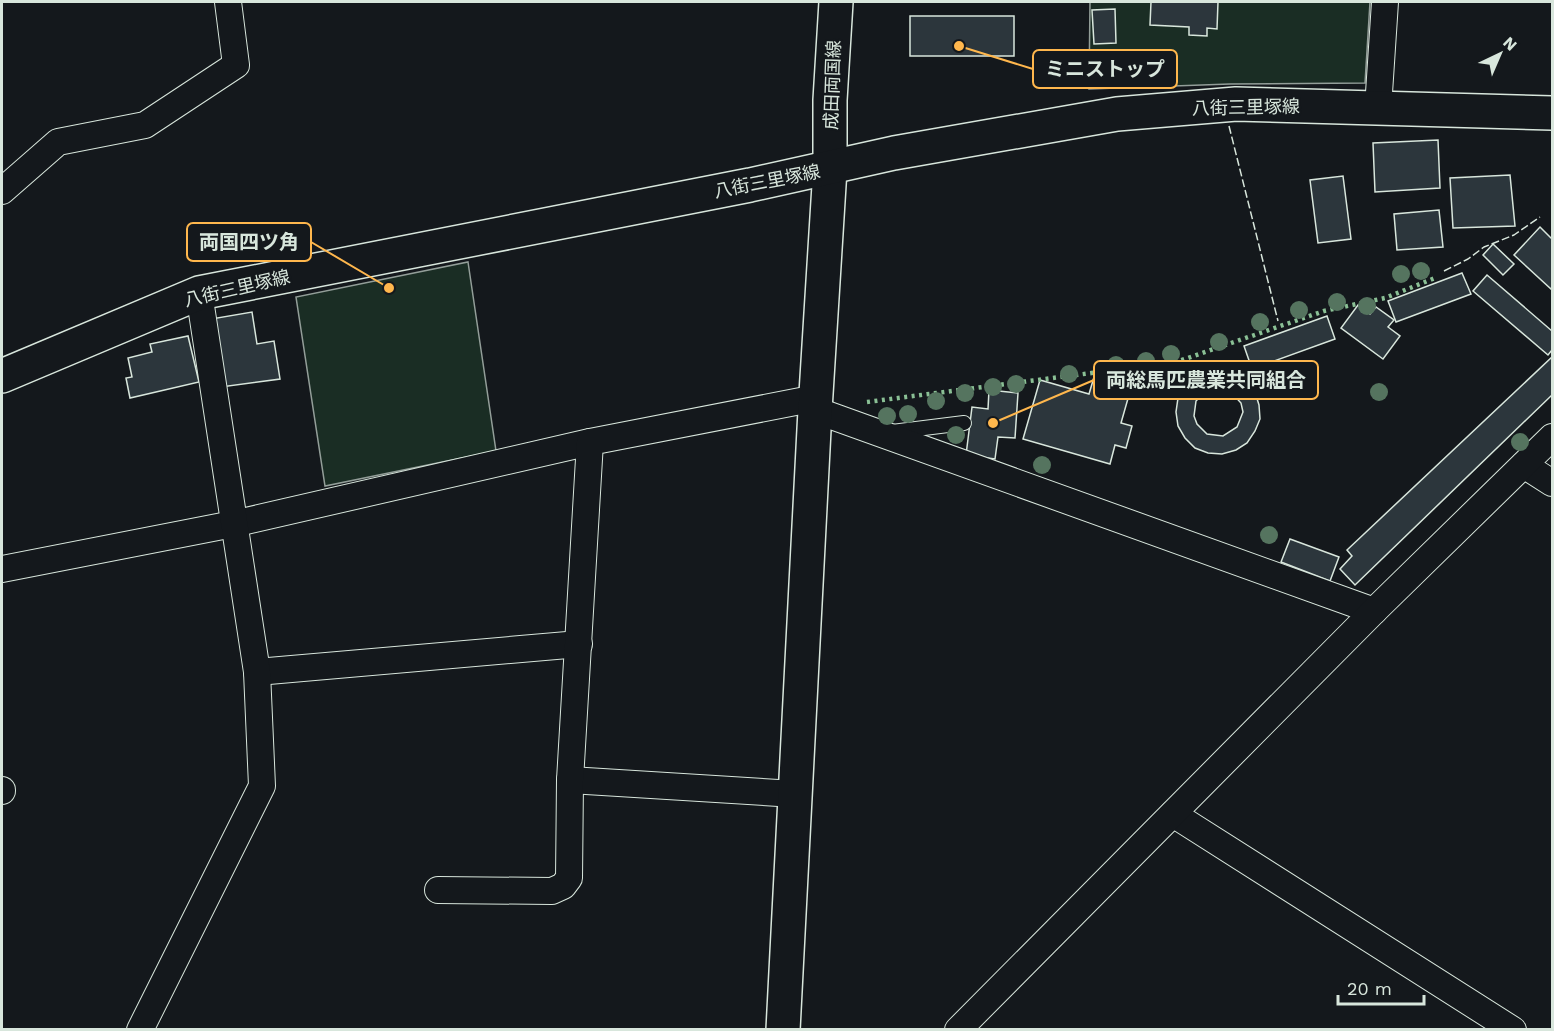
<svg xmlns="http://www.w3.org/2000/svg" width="1554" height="1031" font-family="'Work Sans','Noto Sans JP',sans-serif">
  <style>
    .green { fill: #1a2d24; stroke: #939e99; stroke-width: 1.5 }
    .building { fill: #2c363c; stroke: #d8e6dc; stroke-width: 1.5; fill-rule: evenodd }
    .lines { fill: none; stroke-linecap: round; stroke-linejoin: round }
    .lane-casing { stroke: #d8e6dc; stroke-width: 16 }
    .street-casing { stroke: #d8e6dc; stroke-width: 28 }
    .secondary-casing { stroke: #d8e6dc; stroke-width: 36 }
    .primary-casing { stroke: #d8e6dc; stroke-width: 36 }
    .lane { stroke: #14181c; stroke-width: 14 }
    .street { stroke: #14181c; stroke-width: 26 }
    .secondary { stroke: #14181c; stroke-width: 33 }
    .primary { stroke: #14181c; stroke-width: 33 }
    .hedge { stroke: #8ac095; stroke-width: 4.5; stroke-dasharray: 3 4.5; stroke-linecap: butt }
    .fence { stroke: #d8e6dc; stroke-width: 1.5; stroke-dasharray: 8 3; stroke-linecap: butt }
    .tree { fill: #55745f }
    .labels { text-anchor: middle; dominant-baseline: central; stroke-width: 4.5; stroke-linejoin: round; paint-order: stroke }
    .street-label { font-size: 18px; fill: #d8e6dc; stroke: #14181c }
    .leader { fill: none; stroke: #ffb74d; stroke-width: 2 }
    .callout-dot { fill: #ffb74d; stroke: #14181c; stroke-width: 2 }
    .callout { fill: #14181c; stroke: #ffb74d; stroke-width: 2 }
    .callout-label { font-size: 20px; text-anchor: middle; font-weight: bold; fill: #d8e6dc }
  </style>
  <rect width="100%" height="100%" fill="#14181c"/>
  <g class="green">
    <polygon points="1090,2 1370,2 1365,83 1230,84 1089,89"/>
    <polygon points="468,262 496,451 325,486 296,297"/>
  </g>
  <g class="building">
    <polygon points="1151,2 1218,2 1217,29 1207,28 1207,36 1189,35 1189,27 1150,25"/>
    <polygon points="1115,9 1116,43 1094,44 1092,10"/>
    <rect x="910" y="16" width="104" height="40"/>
    <polygon points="1438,140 1440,188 1375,192 1373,143"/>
    <polygon points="1510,175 1515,226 1453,228 1450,178"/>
    <polygon points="1343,176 1351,239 1318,243 1310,180"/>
    <polygon points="1439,210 1443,247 1397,250 1394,214"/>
    <polygon points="1540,227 1552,239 1552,287 1551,289 1514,255"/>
    <polygon points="1493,244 1514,264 1503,275 1483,255"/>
    <polygon points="1462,273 1471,294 1396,322 1388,301"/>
    <polygon points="1487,275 1552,331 1552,350 1548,355 1473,291"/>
    <polygon points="1358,305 1370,314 1376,307 1394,320 1388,327 1400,336 1383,359 1341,328"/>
    <polygon points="252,312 257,344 274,341 280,379 221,387 211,319"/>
    <polygon points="1327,316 1335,339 1252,369 1244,346"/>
    <polygon points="188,336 199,382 130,398 126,378 132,377 128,358 152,352 150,344"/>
    <polygon points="1552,357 1552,395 1355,585 1340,569 1352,556 1347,550"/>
    <polygon points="1097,367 1122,374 1117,391 1129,395 1121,423 1132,426 1126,448 1115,445 1110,464 1023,439 1040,380 1089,394"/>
    <path d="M1222 370 1235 374 1246 381 1255 392 1259 405 1260 419 1255 431 1247 443 1236 450 1222 454 1208 453 1195 448 1185 438 1178 426 1176 412 1178 398 1185 386 1195 376 1208 371ZM1214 388 1230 391 1241 403 1243 412 1237 427 1223 436 1207 434 1197 424 1194 416 1196 401 1207 390Z"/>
    <polygon points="989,390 1018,393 1015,438 998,437 995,459 966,455 972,407 988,409"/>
    <polygon points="1290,539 1339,557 1330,581 1281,562"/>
  </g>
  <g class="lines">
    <defs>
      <polyline id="lane" points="892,432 964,423"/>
      <g id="street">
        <polyline points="1378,108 1385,2"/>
        <polyline points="2,191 58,142 145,125 236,65 228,2"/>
        <polyline points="815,410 1374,611"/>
        <polyline points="1524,465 1552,483"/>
        <polyline points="2,569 233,524 590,442"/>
        <polyline points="257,672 579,644"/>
        <polyline points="570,780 795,794"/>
        <polyline points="2,791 2,790"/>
        <polyline points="1173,814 1513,1030"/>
        <polyline points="438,890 552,891 563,886 569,878 570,780 590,442 816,398"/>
        <polyline points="140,1030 262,786 257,672 199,293"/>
        <polyline points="958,1030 1374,611 1552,437"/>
      </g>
      <polyline id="secondary" points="783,1030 815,410 830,169 830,100 836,2"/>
      <polyline id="primary" points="2,376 199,293 750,185 894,153 1117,114 1236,104 1552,113"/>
    </defs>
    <use href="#lane" class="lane-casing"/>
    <use href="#street" class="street-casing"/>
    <use href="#secondary" class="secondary-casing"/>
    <use href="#primary" class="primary-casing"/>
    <use href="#lane" class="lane"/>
    <use href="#street" class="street"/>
    <use href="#secondary" class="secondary"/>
    <use href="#primary" class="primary"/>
    <g class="hedge">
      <polyline points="1107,370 1179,361 1324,311 1385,298 1435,278"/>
      <polyline points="867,402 1099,372"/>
    </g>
    <g class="fence">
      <polyline points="1229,126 1278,321"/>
      <polyline points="1444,271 1468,259 1484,247 1514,235 1540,217"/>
    </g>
  </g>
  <g class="tree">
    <circle cx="1421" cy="271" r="9"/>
    <circle cx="1401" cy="274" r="9"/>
    <circle cx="1337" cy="302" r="9"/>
    <circle cx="1367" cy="306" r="9"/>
    <circle cx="1299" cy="310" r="9"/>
    <circle cx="1260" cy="322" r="9"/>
    <circle cx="1219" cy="342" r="9"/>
    <circle cx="1171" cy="354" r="9"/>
    <circle cx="1146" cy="361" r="9"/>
    <circle cx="1116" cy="365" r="9"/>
    <circle cx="1069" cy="374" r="9"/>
    <circle cx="1016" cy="384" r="9"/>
    <circle cx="993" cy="387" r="9"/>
    <circle cx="1379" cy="392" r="9"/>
    <circle cx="965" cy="393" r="9"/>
    <circle cx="936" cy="401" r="9"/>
    <circle cx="908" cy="414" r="9"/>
    <circle cx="887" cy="416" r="9"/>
    <circle cx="956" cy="435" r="9"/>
    <circle cx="1520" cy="442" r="9"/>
    <circle cx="1042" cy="465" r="9"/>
    <circle cx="1269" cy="535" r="9"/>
  </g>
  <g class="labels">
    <g class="street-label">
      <text transform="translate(832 85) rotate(-88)">成田両国線</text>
      <text transform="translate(1246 107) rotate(-1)">八街三里塚線</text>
      <text transform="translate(767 181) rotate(-11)">八街三里塚線</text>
      <text transform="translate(237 288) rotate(-13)">八街三里塚線</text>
    </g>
  </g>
  <path class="leader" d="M959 46L1033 69M389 288L311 242M993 423L1094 380"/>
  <g class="callout-dot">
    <circle cx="959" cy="46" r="6"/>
    <circle cx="389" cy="288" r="6"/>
    <circle cx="993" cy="423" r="6"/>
  </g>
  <g class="callout">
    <rect x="1033" y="50" width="144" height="38" rx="6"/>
    <rect x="187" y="223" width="124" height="38" rx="6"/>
    <rect x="1094" y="361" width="224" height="38" rx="6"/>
  </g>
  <g class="callout-label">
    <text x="1105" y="76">ミニストップ</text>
    <text x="249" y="249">両国四ツ角</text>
    <text x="1206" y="387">両総馬匹農業共同組合</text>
  </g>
  <rect width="1554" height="1031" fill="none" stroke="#d8e6dc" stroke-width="6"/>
  <g transform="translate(1500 54) rotate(44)" stroke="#14181c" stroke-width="4.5" paint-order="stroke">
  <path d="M0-4.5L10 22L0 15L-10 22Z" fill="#d8e6dc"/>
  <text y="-9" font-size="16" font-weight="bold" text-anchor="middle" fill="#d8e6dc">N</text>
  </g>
  <path d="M1338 995v9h86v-9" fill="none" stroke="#d8e6dc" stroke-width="3"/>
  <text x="1347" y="995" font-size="18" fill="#d8e6dc" stroke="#14181c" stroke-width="4.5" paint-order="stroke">20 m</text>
</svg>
